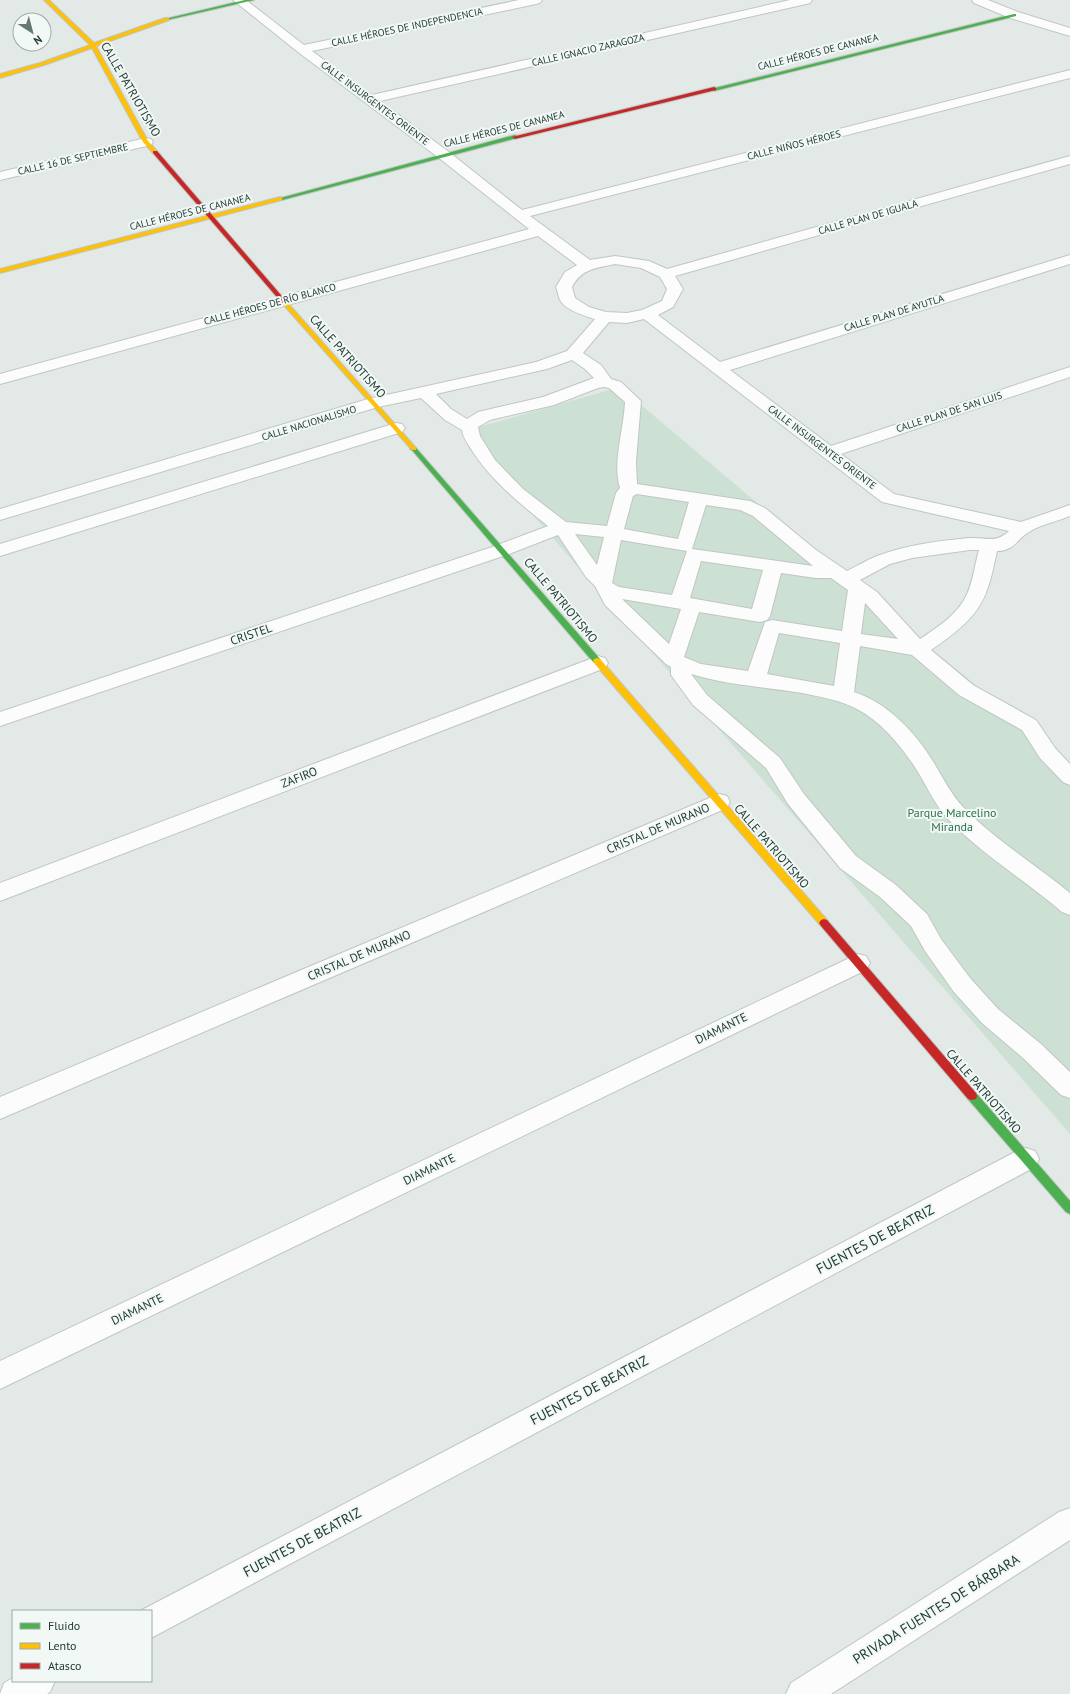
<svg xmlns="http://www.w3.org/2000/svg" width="1070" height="1694" font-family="'PT Sans',sans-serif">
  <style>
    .green { fill: #cce1d4 }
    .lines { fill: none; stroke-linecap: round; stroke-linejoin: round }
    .street-casing { stroke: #c0c6c3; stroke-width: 2 }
    .fast-casing { stroke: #bfc6c3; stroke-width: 2 }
    .slow-casing { stroke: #bfc6c3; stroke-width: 2 }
    .jam-casing { stroke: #bfc6c3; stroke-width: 2 }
    .street { fill: #fbfcfb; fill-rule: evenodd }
    .fast { fill: #4caf50; fill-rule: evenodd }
    .slow { fill: #ffc107; fill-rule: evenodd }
    .jam { fill: #c62828; fill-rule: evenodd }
    .labels { text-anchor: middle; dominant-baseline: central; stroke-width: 4; stroke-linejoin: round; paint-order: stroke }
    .far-street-label { font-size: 10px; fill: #223b35; stroke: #f1f8f5 }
    .street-label { font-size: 12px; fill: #223b35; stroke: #f1f8f5 }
    .park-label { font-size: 12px; fill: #2e704b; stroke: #f1f8f5 }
    .near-street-label { font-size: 14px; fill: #223b35; stroke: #f1f8f5 }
  </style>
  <rect width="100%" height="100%" fill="#e3e9e6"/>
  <polygon class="green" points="620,387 847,579 1070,763 1070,1134 461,432"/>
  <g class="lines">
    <defs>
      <g id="street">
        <path d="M233 0H246L304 45 519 0H542L540 3 536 4 312 51 372 95 790 0H812L810 3 806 4 380 101 449 152 522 210 1070 70V78L530 216 590 260 615 256 649 261 667 269 1070 156V164L675 276 683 289 673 307 658 315 720 362 1070 255V264L730 370 831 446 1070 367V377L841 454 894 494 1021 522 1070 505V516C1058 521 1039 525 1029 532 1017 539 1014 551 997 551 994 564 992 577 987 590 978 617 954 634 931 650L973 685 1036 720 1055 748 1070 764V785L1063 782 1040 758 1022 730 959 695 912 655 860 646 854 692C888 703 916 733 934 763 943 778 951 794 963 807 995 840 1035 864 1070 893V915L1062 912C1025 880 981 854 947 818 935 804 927 787 918 772 903 748 882 722 857 709 840 700 821 697 802 693 765 687 727 685 691 674L707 695 780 758 804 794 856 856 896 885 927 914 941 939 970 978 998 1009 1041 1044 1070 1072V1098L1061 1095 1023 1058 982 1023 954 992 925 951 911 926 880 897 840 868 788 804 766 768 693 705 671 675V667L666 664 605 605 595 586 586 577 558 535 509 554 0 726V712L495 546 548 526C519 503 493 482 473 452 468 444 463 438 462 430L445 420 421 398 378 407 0 520V509L368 399 536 362 567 351 595 319C585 316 565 310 560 300 558 296 558 291 556 287L565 272 577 265 538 236 0 384V374L529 229 439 158 298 52ZM615 264 641 268 660 277 667 289 662 301 642 310 627 313 606 312 589 307 575 298 572 287C581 269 596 268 615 264ZM644 319 882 502 1009 531C995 544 986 537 969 538 938 541 906 545 877 556 867 560 857 566 847 571L816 550 765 508 750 501 637 484 636 461 641 401 621 382 611 379 601 365 583 353 609 322 627 323ZM572 360 585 369 594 378 543 397 478 412 467 419 451 409 436 394 547 369ZM604 387 609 388 625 402C624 428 612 464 620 488L616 493 607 526 566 522 523 489 495 460 480 436 478 427 490 420 554 405 598 388ZM637 494 689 502 678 539 624 529 633 496ZM706 505 740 510 753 516 813 566 692 549ZM575 534 604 537 597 565ZM621 540 687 551 672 595 619 587 612 583ZM970 550H979C974 567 973 585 964 600 954 617 935 629 920 639L877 592 860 580 890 564 912 558ZM701 561 763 570 752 609 690 598ZM781 573 816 578H831L848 590 842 631 772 620 765 622 748 671 701 664 684 657 699 612 760 622 767 620 770 616ZM622 599 681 609 669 644ZM865 603 898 639 861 634ZM779 633 840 643 834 686 767 674Z"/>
        <polygon points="972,0 988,0 1018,12 1070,28 1070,36 1010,18 974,3"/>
        <polygon points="146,138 151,139 153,142 151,145 0,180 0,172"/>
        <polygon points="396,423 402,424 405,428 402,432 0,556 0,544"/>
        <polygon points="598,656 605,658 608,663 605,668 0,901 0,883"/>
        <polygon points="719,794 727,796 730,802 727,808 0,1119 0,1097"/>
        <polygon points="858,954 866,956 870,963 866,970 0,1389 0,1361"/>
        <polygon points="1026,1148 1035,1151 1039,1159 1035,1167 151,1638 151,1611 140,1611 1017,1151"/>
        <polygon points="1070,1508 1070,1540 831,1694 786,1694 791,1683 1059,1512"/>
        <polygon points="13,1678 13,1681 55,1681 50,1692 47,1694 0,1694 4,1683"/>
      </g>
      <g id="fast">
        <polygon points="245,0 254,0 167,20 165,19"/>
        <polygon points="1014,14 1016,14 1016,16 714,91 711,89"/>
        <polygon points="515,135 517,136 517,138 282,200 277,199"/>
        <polygon points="414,447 416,448 600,659 601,661 600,663 594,663 412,450 410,449"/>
        <polygon points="972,1092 976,1093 1070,1201 1070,1214 1066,1212 968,1099 967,1096 968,1093"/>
      </g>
      <g id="slow">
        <polygon points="44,0 49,0 94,43 165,18 169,18 169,20 96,46 148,141 157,151 157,153 153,153 143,142 92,48 44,65 0,78 0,74 40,63 90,45"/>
        <polygon points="280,197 282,198 282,200 0,273 0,269"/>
        <polygon points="282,301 286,301 416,448 416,450 412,450 282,303"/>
        <polygon points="597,658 600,659 827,920 829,923 827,926 821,926 594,663 593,661 594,659"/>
      </g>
      <g id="jam">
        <polygon points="714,87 716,88 716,90 515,139 512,137"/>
        <polygon points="153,151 157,151 286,301 286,303 282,303 153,153"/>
        <polygon points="824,919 827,920 976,1093 977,1096 976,1099 972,1100 968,1099 821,926 819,923 821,920"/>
      </g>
    </defs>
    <use href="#street" class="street-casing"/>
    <use href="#fast" class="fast-casing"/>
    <use href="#slow" class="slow-casing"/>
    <use href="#jam" class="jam-casing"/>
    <use href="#street" class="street"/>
    <use href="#fast" class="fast"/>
    <use href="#slow" class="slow"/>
    <use href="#jam" class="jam"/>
  </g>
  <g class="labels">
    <g class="far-street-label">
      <text transform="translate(407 27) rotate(-12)">CALLE HÉROES DE INDEPENDENCIA</text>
      <text transform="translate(588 50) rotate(-13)">CALLE IGNACIO ZARAGOZA</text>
      <text transform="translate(818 52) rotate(-14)">CALLE HÉROES DE CANANEA</text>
      <text transform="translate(375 103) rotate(37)">CALLE INSURGENTES ORIENTE</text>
      <text transform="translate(504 129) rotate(-14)">CALLE HÉROES DE CANANEA</text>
      <text transform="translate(794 145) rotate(-14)">CALLE NIÑOS HÉROES</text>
      <text transform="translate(73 159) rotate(-13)">CALLE 16 DE SEPTIEMBRE</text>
      <text transform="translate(190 212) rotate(-14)">CALLE HÉROES DE CANANEA</text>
      <text transform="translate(868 217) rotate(-16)">CALLE PLAN DE IGUALA</text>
      <text transform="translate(270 304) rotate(-15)">CALLE HÉROES DE RÍO BLANCO</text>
      <text transform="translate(894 313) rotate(-17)">CALLE PLAN DE AYUTLA</text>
      <text transform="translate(949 412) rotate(-18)">CALLE PLAN DE SAN LUIS</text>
      <text transform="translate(309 423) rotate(-17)">CALLE NACIONALISMO</text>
      <text transform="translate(822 447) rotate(37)">CALLE INSURGENTES ORIENTE</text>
    </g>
    <g class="street-label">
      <text transform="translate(131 89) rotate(60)">CALLE PATRIOTISMO</text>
      <text transform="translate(348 356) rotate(48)">CALLE PATRIOTISMO</text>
      <text transform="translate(561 600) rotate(50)">CALLE PATRIOTISMO</text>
      <text transform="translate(251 634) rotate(-19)">CRISTEL</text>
      <text transform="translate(299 777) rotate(-21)">ZAFIRO</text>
      <text transform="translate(658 828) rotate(-23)">CRISTAL DE MURANO</text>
      <text transform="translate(772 846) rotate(49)">CALLE PATRIOTISMO</text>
      <text transform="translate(359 955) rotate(-23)">CRISTAL DE MURANO</text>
      <text transform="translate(721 1028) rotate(-26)">DIAMANTE</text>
      <text transform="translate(984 1091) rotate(49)">CALLE PATRIOTISMO</text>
      <text transform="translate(429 1169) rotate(-26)">DIAMANTE</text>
      <text transform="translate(137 1309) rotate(-26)">DIAMANTE</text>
    </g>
    <g class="park-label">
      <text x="952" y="812">Parque Marcelino<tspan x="952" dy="14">Miranda</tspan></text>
    </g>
    <g class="near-street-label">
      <text transform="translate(875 1239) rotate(-28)">FUENTES DE BEATRIZ</text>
      <text transform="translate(589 1390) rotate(-28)">FUENTES DE BEATRIZ</text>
      <text transform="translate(302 1542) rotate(-28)">FUENTES DE BEATRIZ</text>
      <text transform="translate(936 1609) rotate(-32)">PRIVADA FUENTES DE BÁRBARA</text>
    </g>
  </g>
  <rect x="12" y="1610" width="140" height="72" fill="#f1f8f5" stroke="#9eaca8"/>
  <rect x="20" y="1623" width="20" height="6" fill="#4caf50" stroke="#9eaca8"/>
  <text x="48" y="1630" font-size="12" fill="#223b35">Fluido</text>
  <rect x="20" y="1643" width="20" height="6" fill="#ffc107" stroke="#9eaca8"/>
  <text x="48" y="1650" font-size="12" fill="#223b35">Lento</text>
  <rect x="20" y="1663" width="20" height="6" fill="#c62828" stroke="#9eaca8"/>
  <text x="48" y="1670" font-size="12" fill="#223b35">Atasco</text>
  <g transform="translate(32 32) rotate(144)"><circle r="19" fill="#f1f8f5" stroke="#9eaca8"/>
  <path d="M0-3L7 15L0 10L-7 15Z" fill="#667873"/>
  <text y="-6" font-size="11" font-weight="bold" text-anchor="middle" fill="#223b35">N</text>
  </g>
</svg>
